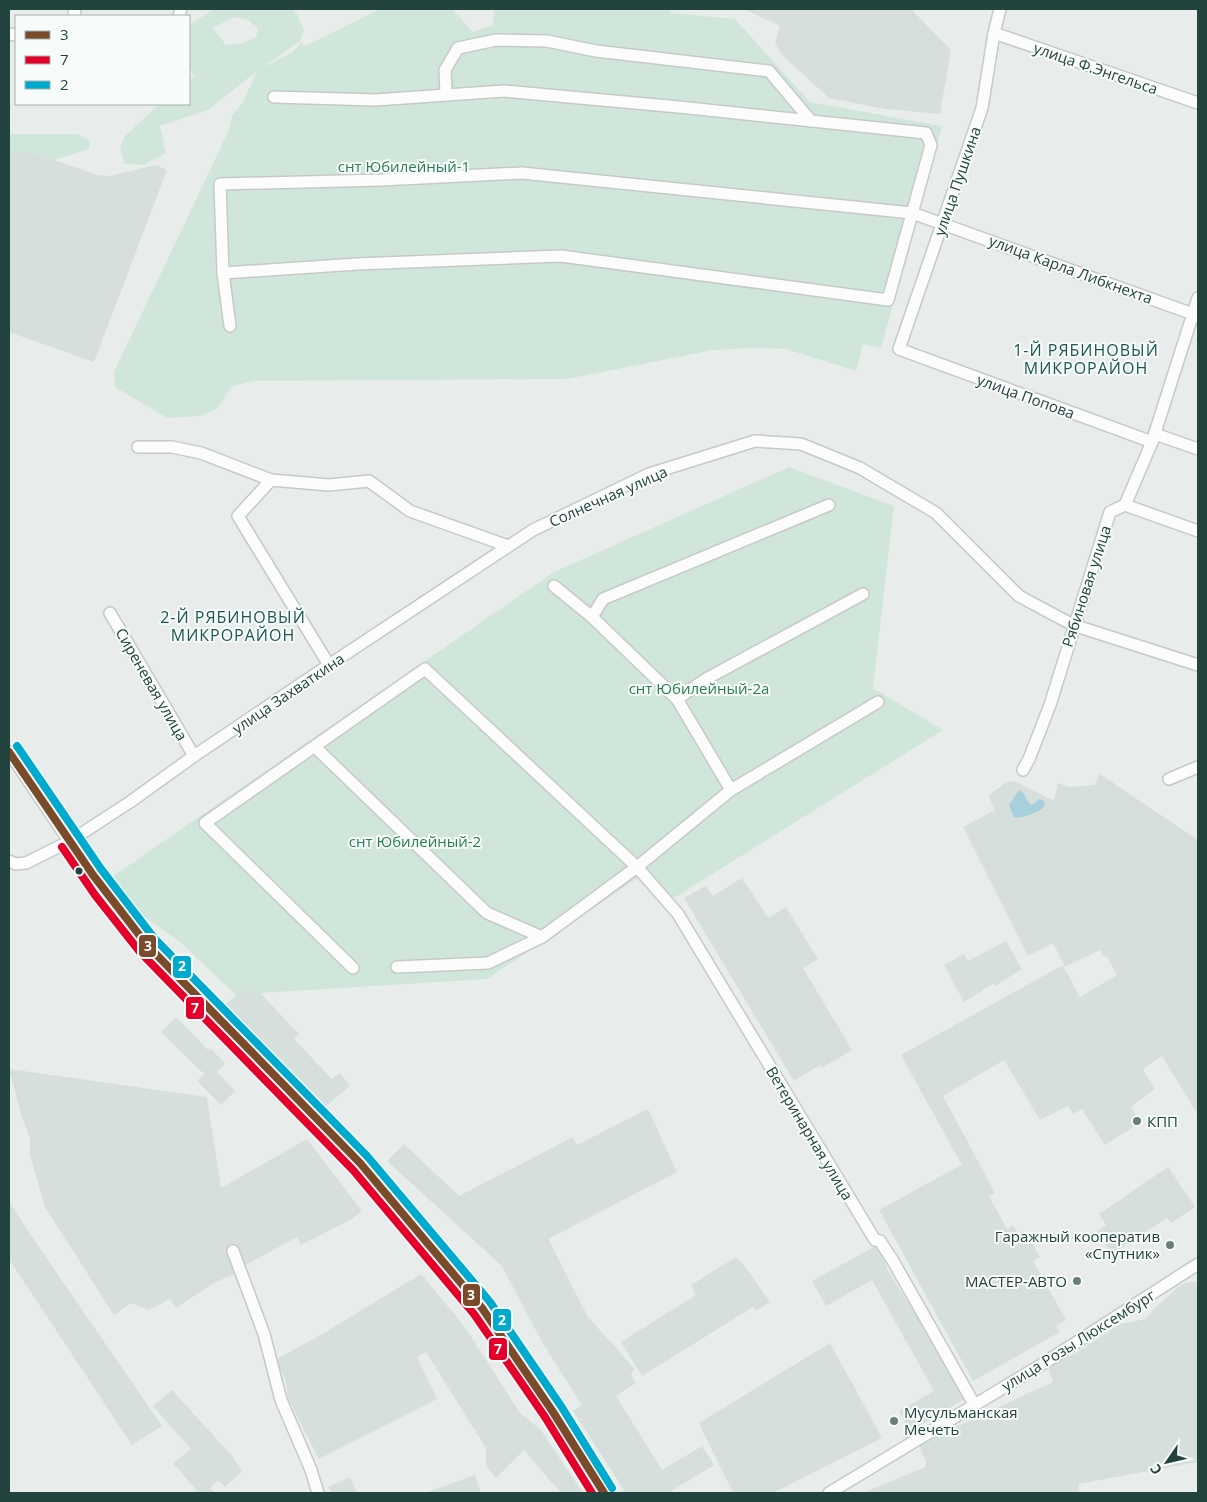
<svg xmlns="http://www.w3.org/2000/svg" width="1207" height="1502" font-family="'Open Sans',sans-serif">
  <style>
    .built { fill: #d6dfdb }
    .green { fill: #d1e6da; fill-rule: evenodd }
    .water { fill: #a7cfdc }
    .lines { fill: none; stroke-linecap: round; stroke-linejoin: round }
    .street-casing { stroke: #c5cac8; stroke-width: 14 }
    .street { stroke: #fcfcfc; stroke-width: 11 }
    .bus-1-casing { stroke: #f7fbf9; stroke-width: 11 }
    .bus-2-casing { stroke: #f7fbf9; stroke-width: 11 }
    .bus-3-casing { stroke: #f7fbf9; stroke-width: 11 }
    .bus-1 { stroke: #7a4b2a; stroke-width: 8 }
    .bus-2 { stroke: #e4002b; stroke-width: 8 }
    .bus-3 { stroke: #00a9ce; stroke-width: 8 }
    .bus-dot { fill: #23433e; stroke: #f7fbf9; stroke-width: 2 }
    .poi-dot { fill: #687e7b; stroke: #f7fbf9; stroke-width: 2 }
    .labels { text-anchor: middle; dominant-baseline: central; stroke-width: 4; stroke-linejoin: round; paint-order: stroke }
    .street-label { font-size: 15px; fill: #23433e; stroke: #f7fbf9 }
    .park-label { font-size: 15px; fill: #2a7d54; stroke: #f7fbf9 }
    .poi-label { font-size: 15px; fill: #23433e; stroke: #f7fbf9; text-anchor: start }
    .neighbourhood-label { font-size: 16px; letter-spacing: 1px; fill: #1d5750; stroke: #f7fbf9 }
    .line-badge { stroke: #f7fbf9; stroke-width: 2 }
    .badge-label { font-size: 14px; text-anchor: middle; font-weight: bold; fill: #fff }
  </style>
  <rect width="100%" height="100%" fill="#e8edeb"/>
  <g class="built">
    <polygon points="744,9 911,9 951,50 940,114 885,109 829,98 783,56 775,43 780,26"/>
    <polygon points="9,152 34,153 97,175 110,176 156,165 167,170 94,362 9,332"/>
    <polygon points="1100,774 1198,840 1198,1115 1162,1056 1143,1069 1155,1089 1131,1107 1141,1122 1105,1145 1082,1109 1073,1114 1068,1106 1040,1120 1004,1060 943,1096 995,1193 989,1196 1007,1229 1013,1225 1020,1237 1027,1233 1040,1257 1033,1261 1066,1320 1056,1326 1060,1332 973,1381 879,1210 961,1165 963,1167 901,1055 1059,967 1063,966 1080,997 1117,975 1107,957 1103,956 1100,950 1065,967 1053,943 1028,956 963,827 995,810 989,797 994,791 1007,782 1014,781 1054,801 1058,783 1069,787 1095,785"/>
    <polygon points="742,878 768,918 786,907 818,959 803,968 852,1050 822,1068 820,1065 794,1081 684,898 706,886 713,896"/>
    <polygon points="1006,941 1022,969 995,986 993,984 964,1002 944,965 964,954 968,961"/>
    <polygon points="245,988 260,993 299,1034 294,1039 332,1079 340,1073 350,1086 322,1109 224,1006"/>
    <polygon points="176,1017 208,1050 210,1048 225,1063 217,1072 235,1091 221,1105 197,1081 204,1074 161,1032"/>
    <polygon points="9,1069 207,1097 221,1188 307,1139 362,1211 352,1219 301,1245 297,1237 238,1269 238,1272 214,1283 176,1308 170,1299 149,1310 131,1303 114,1315 45,1207 30,1155 30,1138 22,1117"/>
    <polygon points="648,1109 677,1172 548,1239 588,1317 634,1368 631,1375 636,1383 616,1396 662,1470 702,1446 714,1465 668,1493 626,1493 573,1411 582,1405 543,1344 502,1266 387,1161 404,1144 459,1196 573,1137 577,1145"/>
    <polygon points="1168,1167 1195,1207 1171,1223 1167,1218 1112,1254 1097,1231 1106,1225 1099,1214"/>
    <polygon points="9,1201 30,1234 162,1426 132,1445 11,1262 9,1264"/>
    <polygon points="879,1244 888,1271 968,1397 910,1431 899,1411 934,1391 872,1280 826,1306 812,1281"/>
    <polygon points="736,1257 744,1265 770,1302 756,1311 753,1307 642,1376 621,1342 696,1295 691,1285"/>
    <polygon points="421,1274 465,1327 520,1413 541,1430 583,1493 561,1493 524,1450 496,1478 486,1466 486,1448 426,1352 417,1357 437,1399 319,1459 288,1398 286,1380 275,1360 319,1336"/>
    <polygon points="1196,1281 1198,1293 1198,1462 1078,1484 1080,1493 886,1493 885,1492 869,1493 868,1491 925,1467 926,1462 919,1446 951,1429 1053,1382 1048,1367 1076,1353 1120,1324 1146,1319 1154,1309 1182,1284"/>
    <polygon points="830,1343 882,1438 773,1493 733,1493 699,1423"/>
    <polygon points="172,1390 233,1457 242,1472 225,1487 218,1480 210,1488 214,1493 199,1493 173,1463 191,1449 153,1406"/>
    <polygon points="475,1475 481,1493 425,1493"/>
    <polygon points="350,1477 357,1493 332,1493 328,1487"/>
  </g>
  <g class="green">
    <path d="M214 9H292L297 14 304 31 300 41 262 68 293 52 301 43 305 46 380 9H452L473 32 493 25 494 9H671V13L735 19 810 102 942 126 881 348 863 344 856 371 786 349 754 348 713 350 567 379 255 381 232 386 218 408 201 416 167 418 115 387 114 372 229 130 232 115 243 102 257 71 208 110 160 126 166 153 144 165 124 164 120 147 125 136 159 104H189V80L194 76 189 66V25ZM234 17 248 20 258 28 256 37 240 44 226 45 213 28Z"/>
    <polygon points="9,134 77,134 90,141 89,149 54,160 34,153 9,152"/>
    <polygon points="789,467 894,506 873,688 943,730 674,898 647,872 487,979 261,993 255,998 245,988 237,996 180,942 132,908 109,879 554,572"/>
  </g>
  <path class="water" d="M1019 790C1026 792 1025 802 1032 805L1040 799 1045 802C1044 806 1045 806 1042 809 1038 812 1018 820 1014 817 1012 814 1010 808 1009 805Z"/>
  <g class="lines">
    <defs>
      <g id="street">
        <polyline points="1000,9 994,33 982,108 899,349 1152,442"/>
        <polyline points="74,16 75,9"/>
        <polyline points="179,16 181,9"/>
        <polyline points="994,33 1198,103"/>
        <polyline points="9,34 16,35"/>
        <polyline points="446,94 445,70 458,48 496,40 547,41 596,51 769,71 811,121"/>
        <polyline points="274,97 375,100 504,91 679,107 926,133 931,145 888,300 561,256 357,264 223,273 220,184 381,180 522,173 912,213 1193,314 1198,317"/>
        <polyline points="223,273 230,326"/>
        <polyline points="1155,434 1198,449"/>
        <polyline points="138,447 172,447 201,453 271,480 329,485 369,481 410,511 508,546"/>
        <polyline points="271,480 238,516 329,665"/>
        <polyline points="1125,505 1198,531"/>
        <polyline points="554,586 592,617 677,699 731,790"/>
        <polyline points="110,613 194,756"/>
        <polyline points="592,617 603,599 829,505"/>
        <polyline points="677,699 706,679 863,594"/>
        <polyline points="315,747 487,913 542,937"/>
        <path d="M9 752C54 818 96 885 147 945L314 1117 360 1163 482 1308 553 1412 604 1493"/>
        <polyline points="1023,770 1029,759 1050,705 1110,512 1125,505 1152,442 1198,298"/>
        <polyline points="1169,779 1198,767"/>
        <polyline points="9,861 16,864 26,863 70,841 130,802 194,756 329,665 533,530 649,474 755,441 801,444 860,468 936,513 1019,596 1073,625 1198,665"/>
        <polyline points="397,967 488,963 542,937 637,867 731,790 878,702"/>
        <polyline points="353,968 205,823 425,669 637,867 678,914 875,1240 880,1241 893,1261 974,1404"/>
        <polyline points="233,1251 264,1334 281,1400 311,1470 318,1493"/>
        <polyline points="829,1493 1049,1360 1198,1264"/>
      </g>
    </defs>
    <use href="#street" class="street-casing"/>
    <use href="#street" class="street"/>
    <defs>
      <polyline id="bus-1" points="9,752 93,875 147,945 360,1163 482,1308 553,1412 604,1493"/>
      <polyline id="bus-2" points="62,847 95,895 140,952 353,1170 474,1314 545,1417 592,1493"/>
      <polyline id="bus-3" points="17,746 101,869 154,938 367,1156 490,1302 561,1406 612,1488"/>
    </defs>
    <use href="#bus-1" class="bus-1-casing"/>
    <use href="#bus-2" class="bus-2-casing"/>
    <use href="#bus-3" class="bus-3-casing"/>
    <use href="#bus-1" class="bus-1"/>
    <use href="#bus-2" class="bus-2"/>
    <use href="#bus-3" class="bus-3"/>
  </g>
  <circle class="bus-dot" cx="79" cy="871" r="4.5"/>
  <g class="poi-dot">
    <circle cx="1137" cy="1121" r="5"/>
    <circle cx="1170" cy="1245" r="5"/>
    <circle cx="1077" cy="1281" r="5"/>
    <circle cx="894" cy="1421" r="5"/>
  </g>
  <g class="labels">
    <g class="street-label">
      <text transform="translate(1096 68) rotate(19)">улица Ф.Энгельса</text>
      <text transform="translate(957 181) rotate(-71)">улица Пушкина</text>
      <text transform="translate(1071 269) rotate(20)">улица Карла Либкнехта</text>
      <text transform="translate(1026 396) rotate(20)">улица Попова</text>
      <text transform="translate(608 496) rotate(-24)">Солнечная улица</text>
      <text transform="translate(1086 586) rotate(-72)">Рябиновая улица</text>
      <text transform="translate(152 684) rotate(60)">Сиреневая улица</text>
      <text transform="translate(288 693) rotate(-34)">улица Захваткина</text>
      <text transform="translate(810 1133) rotate(59)">Ветеринарная улица</text>
      <text transform="translate(1078 1340) rotate(-32)">улица Розы Люксембург</text>
    </g>
    <g class="park-label">
      <text x="404" y="166">снт Юбилейный-1</text>
      <text x="699" y="688">снт Юбилейный-2а</text>
      <text x="415" y="841">снт Юбилейный-2</text>
    </g>
    <g class="poi-label">
      <text x="1147" y="1121">КПП</text>
      <text x="1160" y="1236" text-anchor="end">Гаражный кооператив<tspan x="1160" dy="17">«Спутник»</tspan></text>
      <text x="1067" y="1281" text-anchor="end">МАСТЕР-АВТО</text>
      <text x="904" y="1412">Мусульманская<tspan x="904" dy="17">Мечеть</tspan></text>
    </g>
    <g class="neighbourhood-label">
      <text x="1086" y="350">1-Й РЯБИНОВЫЙ<tspan x="1086" dy="18">МИКРОРАЙОН</tspan></text>
      <text x="233" y="617">2-Й РЯБИНОВЫЙ<tspan x="233" dy="18">МИКРОРАЙОН</tspan></text>
    </g>
  </g>
  <g class="line-badge">
    <rect x="138" y="934" width="19" height="24" rx="5" fill="#7a4b2a"/>
    <rect x="172" y="955" width="20" height="24" rx="5" fill="#00a9ce"/>
    <rect x="185" y="996" width="20" height="24" rx="5" fill="#e4002b"/>
    <rect x="462" y="1283" width="19" height="24" rx="5" fill="#7a4b2a"/>
    <rect x="492" y="1308" width="20" height="24" rx="5" fill="#00a9ce"/>
    <rect x="488" y="1337" width="20" height="24" rx="5" fill="#e4002b"/>
  </g>
  <g class="badge-label">
    <text x="148" y="951">3</text>
    <text x="182" y="971">2</text>
    <text x="195" y="1013">7</text>
    <text x="471" y="1300">3</text>
    <text x="502" y="1325">2</text>
    <text x="498" y="1354">7</text>
  </g>
  <rect width="1207" height="1502" fill="none" stroke="#23433e" stroke-width="20"/>
  <rect x="15" y="15" width="175" height="90" fill="#f7fbf9" stroke="#a2b1ae"/>
  <rect x="25" y="31" width="25" height="8" fill="#7a4b2a" stroke="#a2b1ae"/>
  <text x="60" y="40" font-size="15" fill="#23433e">3</text>
  <rect x="25" y="56" width="25" height="8" fill="#e4002b" stroke="#a2b1ae"/>
  <text x="60" y="65" font-size="15" fill="#23433e">7</text>
  <rect x="25" y="81" width="25" height="8" fill="#00a9ce" stroke="#a2b1ae"/>
  <text x="60" y="90" font-size="15" fill="#23433e">2</text>
  <g transform="translate(1167 1462) rotate(236)" stroke="#f7fbf9" stroke-width="4" paint-order="stroke">
  <path d="M0-4L9 19L0 12L-9 19Z" fill="#23433e"/>
  <text y="-8" font-size="14" font-weight="bold" text-anchor="middle" fill="#23433e">С</text>
  </g>
</svg>
